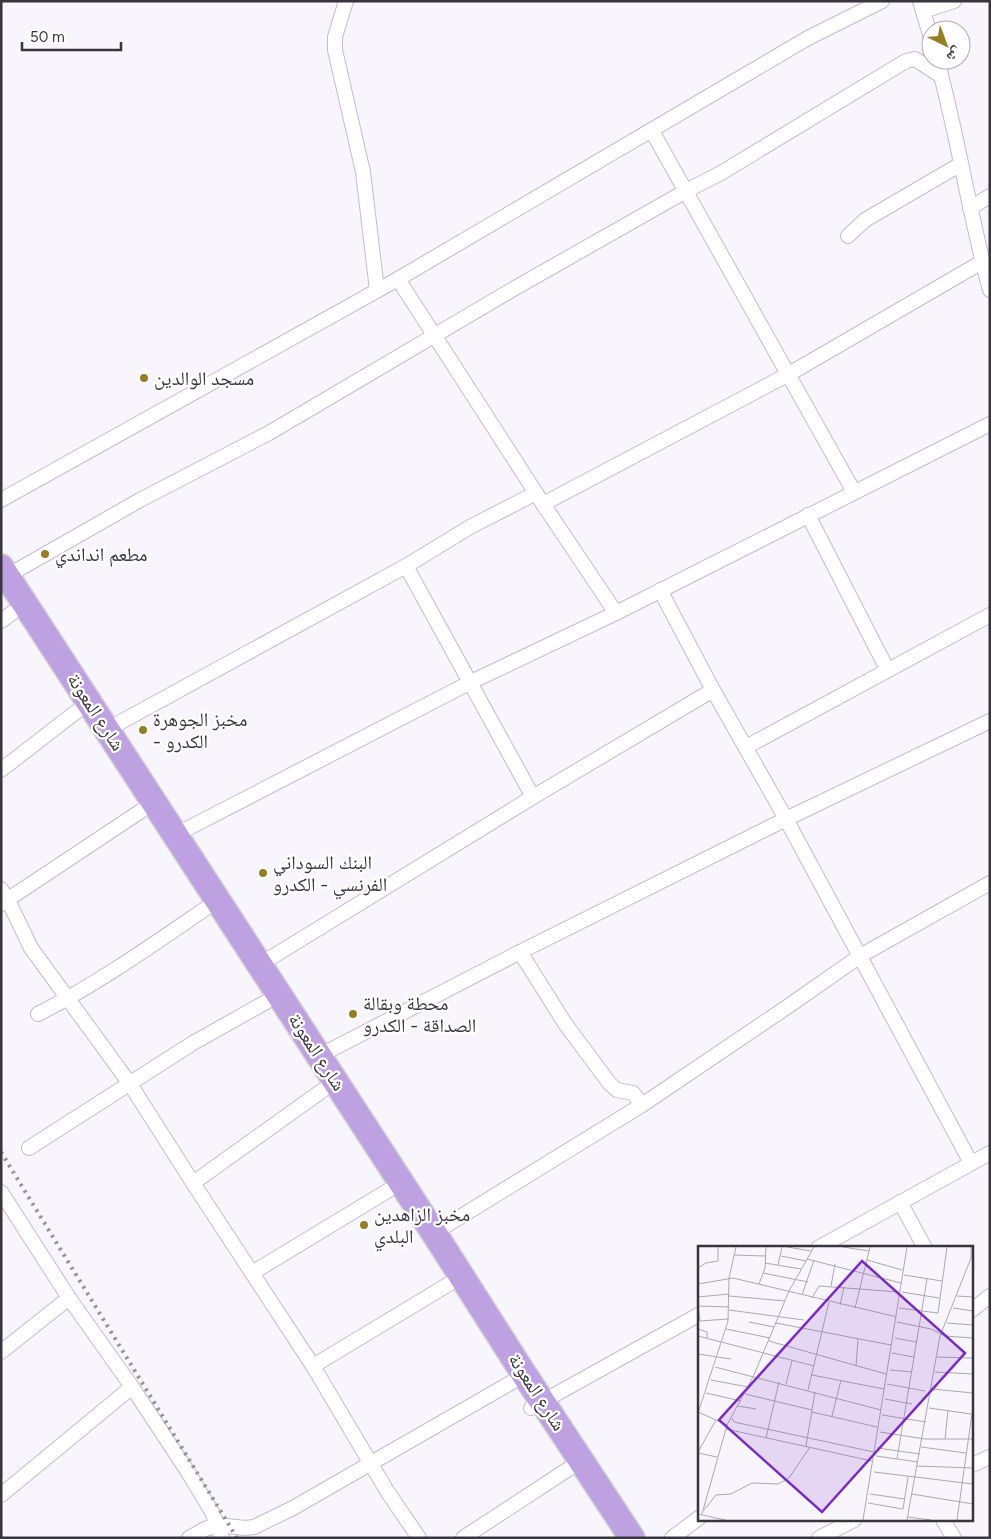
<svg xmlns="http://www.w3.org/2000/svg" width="991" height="1539" font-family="Figtree,'Noto Naskh Arabic',sans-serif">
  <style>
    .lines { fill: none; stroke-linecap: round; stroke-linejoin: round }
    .street-casing { stroke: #c4bccf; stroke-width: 16 }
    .highway-casing { stroke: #d3d3d4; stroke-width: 28 }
    .street { stroke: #fff; stroke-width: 14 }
    .highway { stroke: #bea1e1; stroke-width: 25 }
    .rail { stroke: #949199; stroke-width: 4; stroke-dasharray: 2.5 5; stroke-linecap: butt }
    .poi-dot { fill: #947e26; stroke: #fff; stroke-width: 2 }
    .labels { text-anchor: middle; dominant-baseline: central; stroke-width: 4.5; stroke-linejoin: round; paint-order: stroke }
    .poi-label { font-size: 19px; fill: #38353d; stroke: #fff; text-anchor: start }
    .street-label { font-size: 19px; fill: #38353d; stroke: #fff }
    .inset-road { fill: none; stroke: #aba8b0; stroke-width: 1 }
    .view { fill: #7b2cbf; fill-opacity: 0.15; stroke: #7b2cbf; stroke-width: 2.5 }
    .inset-edge { fill: none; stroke: #38353d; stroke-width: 2.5 }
  </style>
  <rect width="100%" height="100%" fill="#f8f5fd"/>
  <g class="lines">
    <defs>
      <g id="street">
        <polyline points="346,1 335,37 335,50 363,172 377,290"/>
        <polyline points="920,1 931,38"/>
        <polyline points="923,11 954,1"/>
        <path d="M937 60C958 136 969 214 990 290"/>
        <polyline points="652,131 854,492"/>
        <polyline points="970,208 990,196"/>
        <polyline points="848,236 865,220 961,164"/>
        <polyline points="398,279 543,504 616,613"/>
        <polyline points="1,500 398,279 808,38 882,1"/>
        <polyline points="543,504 789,374 982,262"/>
        <polyline points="808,515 887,669"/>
        <polyline points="406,566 533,797"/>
        <polyline points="7,576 140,500 269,433 515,288 686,191 721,173 906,61 915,59 941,76"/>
        <polyline points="660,590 713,690 786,819 971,1163"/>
        <polyline points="1,621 12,613"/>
        <polyline points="108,729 406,566 470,527 536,493"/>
        <polyline points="746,747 990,615"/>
        <polyline points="1,770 76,712"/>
        <polyline points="175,835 471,682 616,613 990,424"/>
        <polyline points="1,889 8,900 31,948 130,1084 193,1183 313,1366 387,1491 419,1538"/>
        <polyline points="1,904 141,811"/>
        <polyline points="520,952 566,1025 610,1084 617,1090 633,1093 642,1105"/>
        <polyline points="259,965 533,797 713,690"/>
        <path d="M38 1014C97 984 151 946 205 909"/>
        <polyline points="319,1056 520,952 786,819 990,721"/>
        <polyline points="29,1148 193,1043 266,1002"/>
        <polyline points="193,1183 323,1090"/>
        <polyline points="1,1192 69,1298 132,1387 188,1472 212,1512 222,1538"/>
        <polyline points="900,1202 925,1248"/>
        <polyline points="434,1233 642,1105 790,1005 860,956 990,883"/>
        <polyline points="818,1248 990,1153"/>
        <polyline points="252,1273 389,1190"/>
        <polyline points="972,1310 990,1296"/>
        <polyline points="1,1352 69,1298"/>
        <polyline points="313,1366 449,1284"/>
        <polyline points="531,1408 700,1314"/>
        <polyline points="972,1465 990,1457"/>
        <polyline points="1,1495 132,1387"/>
        <polyline points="943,1520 954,1538"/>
        <polyline points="189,1538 205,1529 218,1525 245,1528 254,1527 293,1508 514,1381"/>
        <polyline points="463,1538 570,1468"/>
        <polyline points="672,1538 700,1517"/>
        <polyline points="819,1538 854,1520"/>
      </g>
      <polyline id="highway" points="1,567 434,1233 522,1371 632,1538"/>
    </defs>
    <use href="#street" class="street-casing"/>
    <use href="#highway" class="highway-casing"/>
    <use href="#street" class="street"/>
    <use href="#highway" class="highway"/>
    <polyline class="rail" points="1,1152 237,1538"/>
  </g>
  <g class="poi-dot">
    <circle cx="144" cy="378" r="5"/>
    <circle cx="45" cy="554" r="5"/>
    <circle cx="143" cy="730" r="5"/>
    <circle cx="263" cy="873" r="5"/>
    <circle cx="353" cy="1014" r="5"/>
    <circle cx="364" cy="1225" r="5"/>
  </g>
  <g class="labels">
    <g class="poi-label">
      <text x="154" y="378">مسجد الوالدين</text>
      <text x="55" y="554">مطعم انداندي</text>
      <text x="153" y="719">مخبز الجوهرة<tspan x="153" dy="22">- الكدرو</tspan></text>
      <text x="273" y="862">البنك السوداني<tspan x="273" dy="22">الفرنسي - الكدرو</tspan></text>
      <text x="363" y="1003">محطة وبقالة<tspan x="363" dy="22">الصداقة - الكدرو</tspan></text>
      <text x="374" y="1214">مخبز الزاهدين<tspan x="374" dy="22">البلدي</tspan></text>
    </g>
    <g class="street-label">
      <text transform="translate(96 712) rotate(57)">شارع المعونة</text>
      <text transform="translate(317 1052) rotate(57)">شارع المعونة</text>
      <text transform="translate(537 1392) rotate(57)">شارع المعونة</text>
    </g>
  </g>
  <g transform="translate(698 1246)">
    <rect width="275" height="275" fill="#f8f5fd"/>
    <path class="inset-road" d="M89 1 113 5M145 1 171 5M36 9 67 10M83 10 108 15M109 13 203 37M169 14 204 24M67 17 103 23M80 19 84 1M0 22 8 17 20 15V1M65 27 110 36M206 29 244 35M0 38 35 32 199 71M61 38 67 22 68 1M133 40 137 18M204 46 241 52M104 49 116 14M31 50 87 55M259 50 275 51M0 51 31 48M114 52 121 40 201 46M0 59 2 75 30 73M142 59 146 41M0 60 31 61M157 62 172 1M201 62 240 67 249 1M255 62 275 65M31 64 106 74M51 76 76 81M199 76 233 83 247 90 275 92M78 77 193 99M249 77 275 79M0 83 9 86V92M28 83 72 92M0 90 116 120M197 92 218 96M71 95 188 128M194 107 216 111M0 108 33 113M239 111 275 112M158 120 160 93M17 121 183 164M192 124 214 126M237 126 275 128M114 129 186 143M13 134 50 141M88 138 94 115M189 138 227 145M234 143 275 147M110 144 131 56M8 147 43 155M47 148 114 164M187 153 214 158M40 160 58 163M231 162 273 168M0 166 29 179M114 166 179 181M0 167 30 75 31 32 38 1M184 169 228 176M134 170 143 134M34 172 36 176 176 206M28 183 174 215M182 186 227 193H275M68 192 81 136M247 193 250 164M108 200 117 146M223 201 268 207M179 202 222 208M0 206 18 174M0 207 19 211M178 210 220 216M199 213 229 33M219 220 275 222M176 226 275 238M172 248 207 253M214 248 275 258M170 257 205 263 210 231M6 264 18 249 33 248 54 237 80 238 91 232 112 201M0 268 27 274M4 268 29 179 56 129 91 45 116 1M210 271 233 274M165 274 209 1M209 274 242 90 273 12V1M259 274 275 160"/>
    <path class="view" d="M164 15 267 107 124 266 21 174Z"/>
    <rect width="275" height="275" class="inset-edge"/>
  </g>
  <rect width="991" height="1539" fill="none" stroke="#38353d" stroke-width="5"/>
  <g transform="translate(946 45) rotate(138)"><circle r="24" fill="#ffffff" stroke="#afaeb1"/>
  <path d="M0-4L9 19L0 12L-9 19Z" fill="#947e26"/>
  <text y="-8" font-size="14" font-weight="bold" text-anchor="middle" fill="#38353d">ش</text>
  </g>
  <path d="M22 42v8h99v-8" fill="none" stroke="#38353d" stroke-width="2.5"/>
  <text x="30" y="42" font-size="15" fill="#38353d" stroke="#ffffff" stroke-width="4" paint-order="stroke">50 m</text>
</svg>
